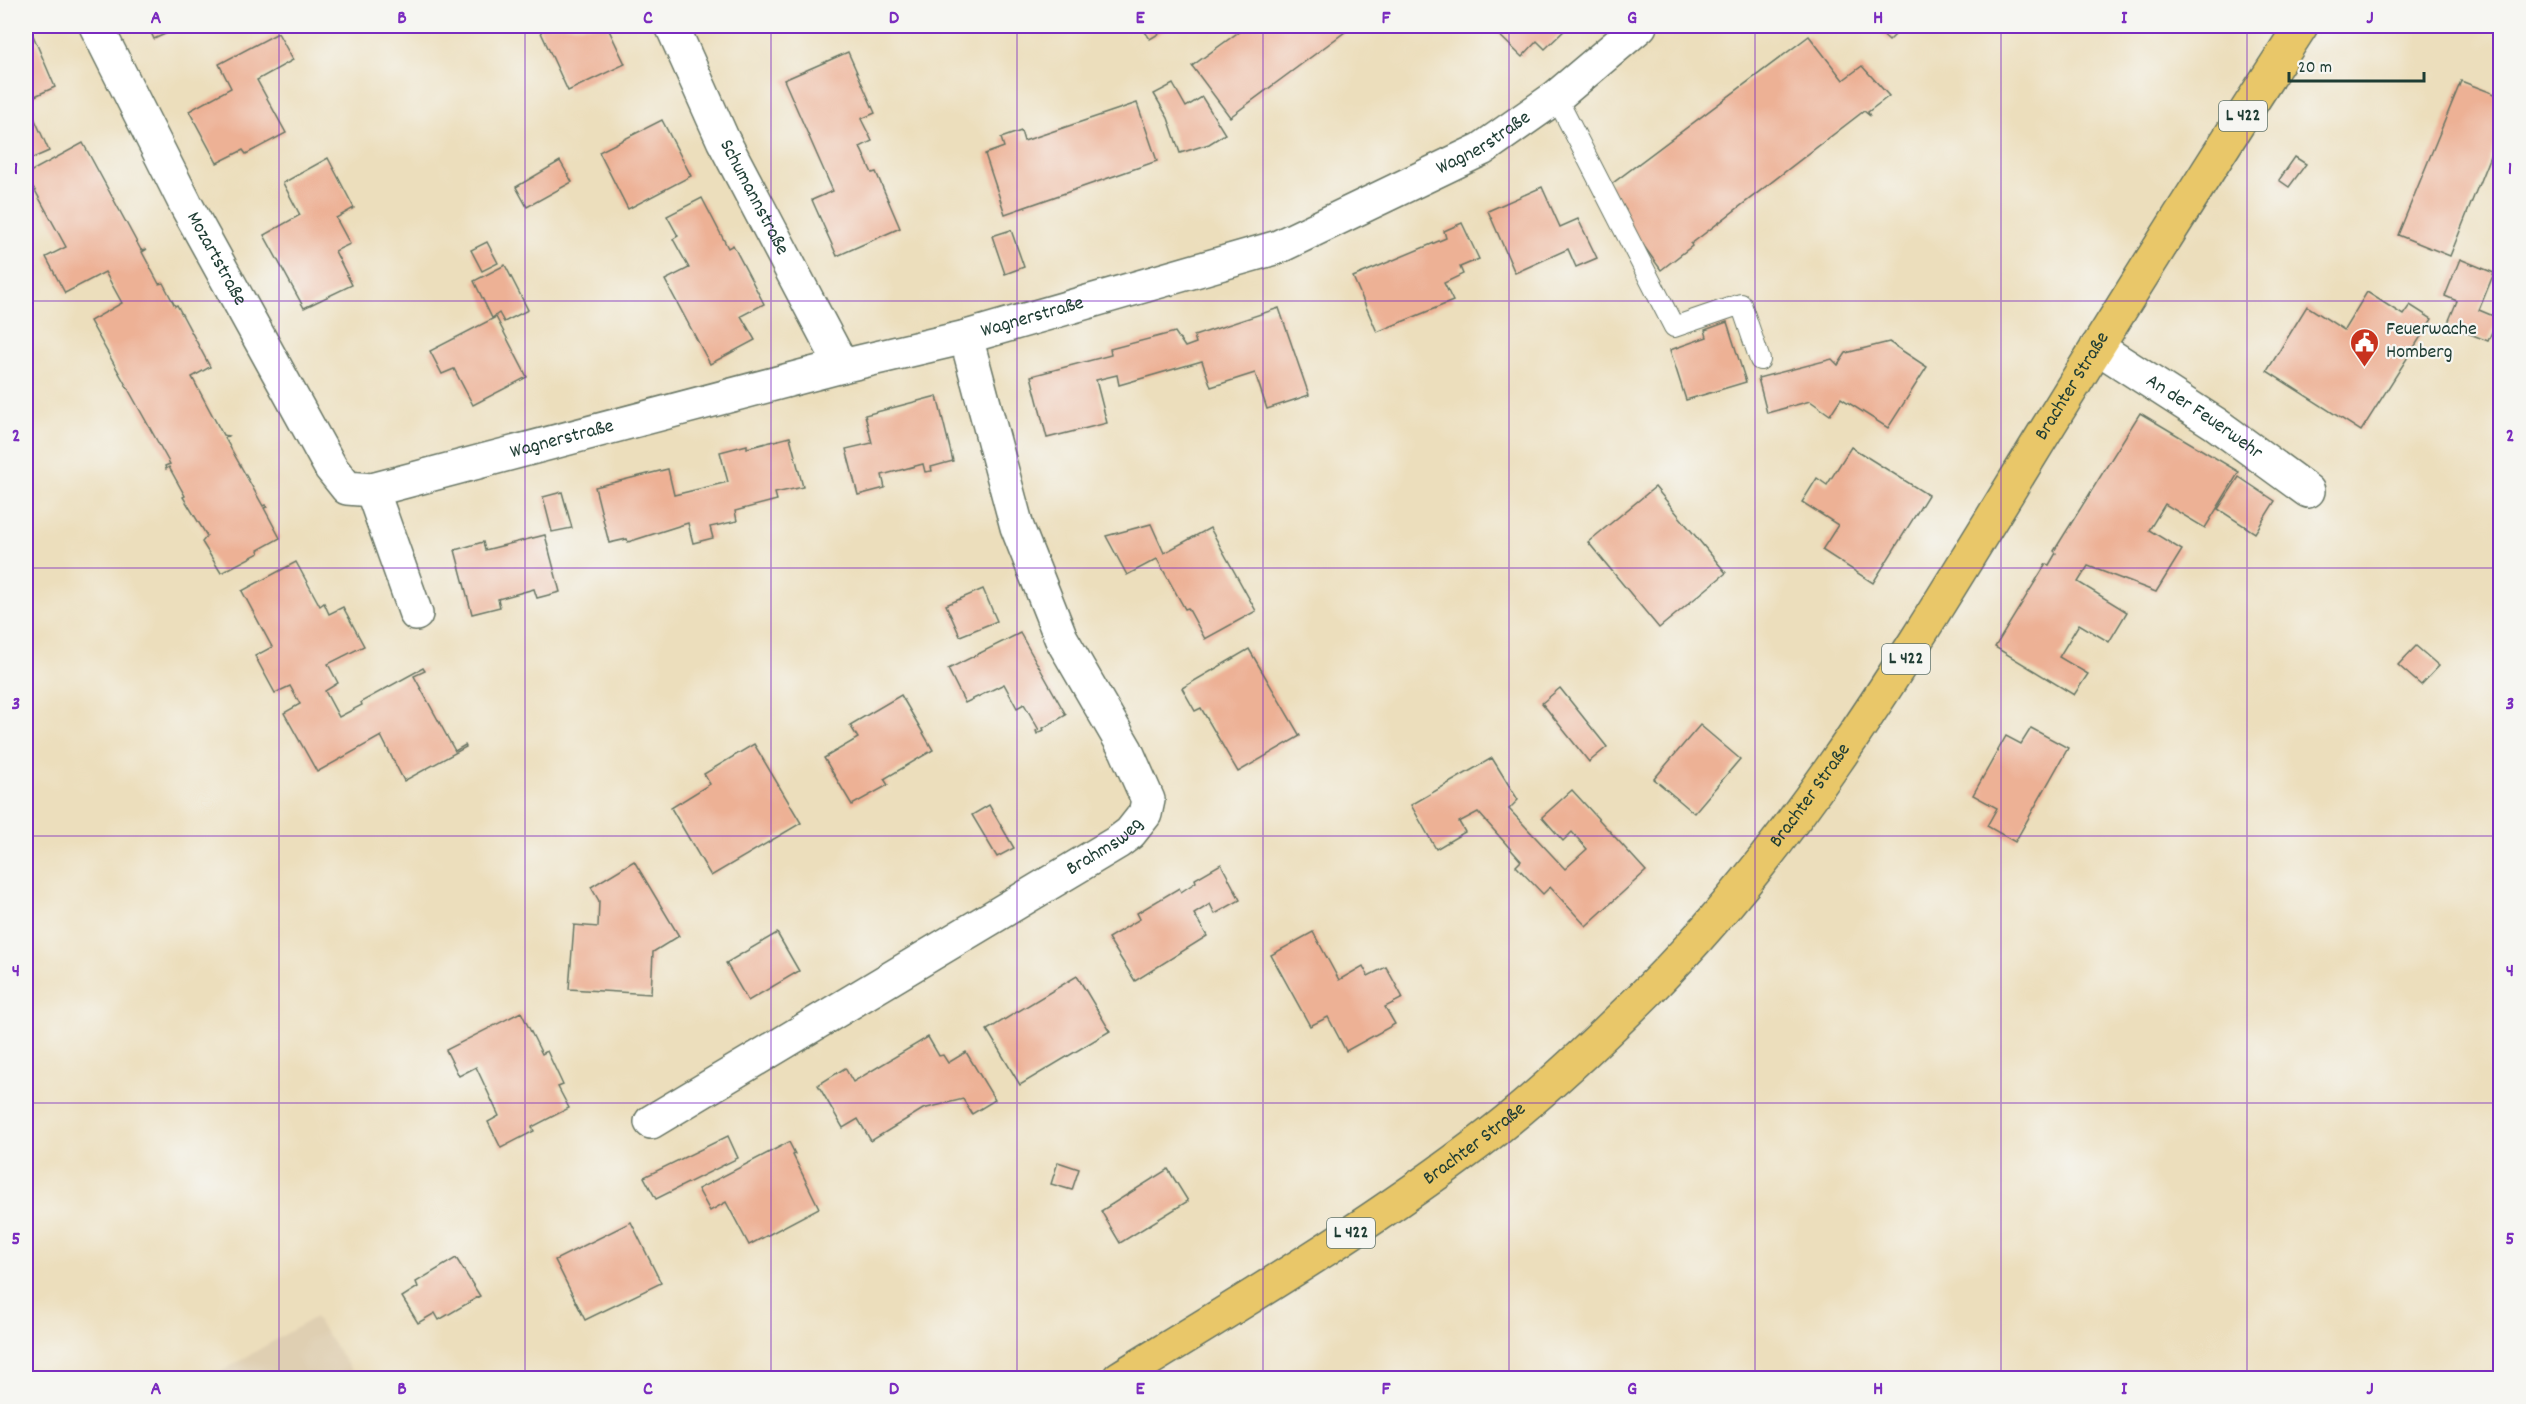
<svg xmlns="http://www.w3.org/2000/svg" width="2526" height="1404" font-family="Dekko,sans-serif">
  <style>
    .built { fill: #dfcfb2 }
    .building { fill: #edb195 }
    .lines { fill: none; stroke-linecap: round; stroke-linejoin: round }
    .service-casing { stroke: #677564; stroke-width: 22 }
    .minor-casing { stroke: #677564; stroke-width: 36 }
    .primary-casing { stroke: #677564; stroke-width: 36 }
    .service { stroke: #fff; stroke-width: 20 }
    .minor { stroke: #fff; stroke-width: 33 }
    .primary { stroke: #e9c769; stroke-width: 33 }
    .grid { fill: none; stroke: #7b2cbf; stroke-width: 1.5; stroke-opacity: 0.55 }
    .labels { text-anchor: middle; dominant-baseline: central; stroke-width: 4.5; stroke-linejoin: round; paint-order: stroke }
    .shield { fill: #f6f6f2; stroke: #60746d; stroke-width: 1.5 }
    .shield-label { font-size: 18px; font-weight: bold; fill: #1f3d34 }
    .street-label { font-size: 20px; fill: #1f3d34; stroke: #f6f6f2 }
    .poi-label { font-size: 20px; fill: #1f3d34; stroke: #f6f6f2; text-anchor: start }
    .neatline { fill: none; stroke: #7b2cbf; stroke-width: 2 }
    .grid-label { font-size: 20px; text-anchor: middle; font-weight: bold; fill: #7b2cbf }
  </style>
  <rect width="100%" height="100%" fill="#f6f6f2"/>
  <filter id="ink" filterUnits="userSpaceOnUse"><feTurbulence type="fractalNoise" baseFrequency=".0167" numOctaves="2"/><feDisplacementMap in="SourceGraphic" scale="12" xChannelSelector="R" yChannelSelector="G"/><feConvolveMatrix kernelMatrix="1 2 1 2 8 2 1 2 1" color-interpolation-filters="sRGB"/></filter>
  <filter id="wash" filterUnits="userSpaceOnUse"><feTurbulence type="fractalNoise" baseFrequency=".008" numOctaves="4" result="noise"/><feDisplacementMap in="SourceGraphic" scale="24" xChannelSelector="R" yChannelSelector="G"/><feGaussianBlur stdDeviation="1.35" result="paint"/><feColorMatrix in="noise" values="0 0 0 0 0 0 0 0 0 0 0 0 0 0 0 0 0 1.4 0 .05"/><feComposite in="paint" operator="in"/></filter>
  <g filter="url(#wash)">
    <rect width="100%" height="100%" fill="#ecdebc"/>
    <polygon class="built" points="315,1317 357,1378 210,1378"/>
    <g id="blocks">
      <g class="building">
        <polygon points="26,26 29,26 55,87 26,100"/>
        <polygon points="148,26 183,26 154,39"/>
        <polygon points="538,26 607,26 625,64 568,91"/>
        <polygon points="1141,26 1172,26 1150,39"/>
        <polygon points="1247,26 1353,26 1230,117 1192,66"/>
        <polygon points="1493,26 1569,26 1545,49 1537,41 1522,57 1491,27"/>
        <polygon points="1873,26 1904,26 1889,41"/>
        <polygon points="278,33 293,60 257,80 286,133 246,154 243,150 217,163 189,111 231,88 219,64"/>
        <polygon points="1809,36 1843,80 1862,66 1889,96 1868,112 1870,116 1864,111 1691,244 1692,246 1661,270 1621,214 1626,210 1609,186"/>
        <polygon points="848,52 875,113 861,119 872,141 860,147 872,173 876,172 900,228 837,256 812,200 833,191 784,80"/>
        <polygon points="2461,81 2500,96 2500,131 2450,256 2398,235"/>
        <polygon points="1173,84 1186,107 1202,97 1225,134 1209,144 1180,153 1168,118 1154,94"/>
        <polygon points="1137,103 1157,161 1005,214 985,154 1004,147 1001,138 1021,131 1024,141"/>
        <polygon points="28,104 49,151 26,161 26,105"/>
        <polygon points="662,120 691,176 628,209 599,152"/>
        <polygon points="83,143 141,250 147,249 142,252 159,284 163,283 175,306 177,305 210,367 192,377 223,435 228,436 225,438 263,506 265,505 267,507 264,508 280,538 258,550 259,553 221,573 202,542 207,536 183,497 185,496 169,467 166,469 165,466 170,464 90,321 122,303 105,272 65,293 46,257 66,247 26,174"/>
        <polygon points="2295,157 2306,164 2289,187 2279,180"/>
        <polygon points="328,158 354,208 336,218 350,244 335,251 352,285 304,308 264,235 300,215 283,183"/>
        <polygon points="560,161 572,182 527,207 516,187"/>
        <polygon points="1542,187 1560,227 1578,219 1597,258 1576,267 1568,249 1515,273 1488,211"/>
        <polygon points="702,198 728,248 733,245 764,304 741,316 755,340 710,364 665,280 689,268 673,239 678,236 667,216"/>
        <polygon points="1462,223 1479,259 1460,267 1463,274 1444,283 1453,301 1377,332 1353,277 1446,238 1444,231"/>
        <polygon points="1011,230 1024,267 1005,274 992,236"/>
        <polygon points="487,242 498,263 482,271 471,250"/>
        <polygon points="2460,259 2494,273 2479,310 2498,318 2488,341 2447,325 2457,301 2445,296"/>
        <polygon points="505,265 528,310 504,322 499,313 492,318 474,281"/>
        <polygon points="2367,292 2403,315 2410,305 2432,319 2361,431 2267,371 2307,306 2344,330"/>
        <polygon points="1279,308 1309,395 1267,409 1255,373 1211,387 1202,361 1119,385 1117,375 1096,380 1107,423 1047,438 1031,376 1111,355 1110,349 1175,332 1185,347 1196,343 1194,336"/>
        <polygon points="496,317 527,377 473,405 454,369 442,374 430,351"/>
        <polygon points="1727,322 1746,382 1686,400 1670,350 1707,337 1705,330"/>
        <polygon points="1889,342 1927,367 1888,428 1841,398 1830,415 1810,401 1767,413 1758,378 1832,359 1838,365 1846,353"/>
        <polygon points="937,396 953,461 931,467 932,471 925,472 923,464 882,475 885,488 858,495 846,449 872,443 865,415"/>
        <polygon points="2140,413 2239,472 2205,528 2165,504 2149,530 2182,550 2156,592 2088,566 2078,582 2127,612 2109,642 2079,624 2059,657 2088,674 2074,695 1995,647 2046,564 2049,565 2056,553 2054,551"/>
        <polygon points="790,437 803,487 775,493 777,500 735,511 737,521 710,527 713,538 693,543 688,523 628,542 627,539 609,543 595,487 668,469 674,495 728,482 720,452 747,445 747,448"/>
        <polygon points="1851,447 1928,495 1873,583 1822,550 1838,525 1802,502 1817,478 1827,485"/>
        <polygon points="2239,477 2275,501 2255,533 2218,509"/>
        <polygon points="1655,487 1726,573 1659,628 1588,542"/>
        <polygon points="562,492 572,528 552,532 543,497"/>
        <polygon points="1151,524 1164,553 1210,528 1256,611 1205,639 1188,608 1185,609 1157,559 1127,575 1106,536"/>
        <polygon points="545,535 560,592 537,598 534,589 498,599 500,607 472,614 455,550 483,542 485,550"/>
        <polygon points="296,562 320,606 324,603 329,614 343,607 364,646 328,664 338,683 325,691 339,717 362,705 361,702 423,668 425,671 414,676 455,751 465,745 466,747 404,781 381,736 317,772 284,713 300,704 290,686 275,693 255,656 272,647 242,591"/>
        <polygon points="983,589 997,621 960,636 946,605"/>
        <polygon points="1020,633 1066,715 1043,728 1044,730 1037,734 1036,731 1039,730 1024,704 1017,708 1004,684 965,703 948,669"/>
        <polygon points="2416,646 2439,666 2421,685 2398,665"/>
        <polygon points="1249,649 1300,736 1238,772 1201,708 1195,711 1182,688"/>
        <polygon points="1560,688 1607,747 1589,762 1542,703"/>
        <polygon points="901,695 933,750 884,779 888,785 852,805 824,758 858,738 850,725"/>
        <polygon points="1700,725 1740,759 1694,813 1654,779"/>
        <polygon points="2031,728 2068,748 2015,842 1987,826 1997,808 1973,795 2006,736 2021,744"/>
        <polygon points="754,744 801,823 711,876 671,808 710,784 704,774"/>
        <polygon points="1492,758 1518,800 1509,809 1565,869 1587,849 1572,832 1563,841 1542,817 1572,790 1646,871 1586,926 1550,887 1543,894 1516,866 1521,861 1478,812 1459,822 1465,832 1436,849 1411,805"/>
        <polygon points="989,805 1014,848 997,857 972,815"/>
        <polygon points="634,861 679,936 653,952 651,994 569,989 574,925 598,927 599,901 591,887"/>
        <polygon points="1221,864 1240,900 1215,914 1210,904 1194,914 1207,936 1135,981 1108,938 1140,919 1137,913 1179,888 1181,892 1196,882 1195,879"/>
        <polygon points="1313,932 1339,980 1363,966 1368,976 1386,967 1403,998 1385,1007 1395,1024 1346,1051 1328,1017 1310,1026 1271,955"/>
        <polygon points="777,933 799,971 748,1001 726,963"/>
        <polygon points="1077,976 1110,1031 1020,1085 987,1030"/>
        <polygon points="521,1012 542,1054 547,1051 563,1085 558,1087 569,1108 532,1127 534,1131 501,1148 488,1122 499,1116 476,1067 459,1076 446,1050"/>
        <polygon points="928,1037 939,1056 943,1055 948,1063 966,1052 995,1100 972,1114 963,1099 923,1109 871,1141 858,1119 843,1128 818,1085 845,1068 853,1082"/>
        <polygon points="728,1136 738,1158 656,1199 644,1177"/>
        <polygon points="789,1142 795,1154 793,1155 819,1208 749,1245 726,1202 710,1211 698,1189"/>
        <polygon points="1058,1162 1079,1169 1072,1190 1051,1184"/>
        <polygon points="1168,1169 1188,1201 1120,1243 1101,1211"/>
        <polygon points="631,1222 661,1283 585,1320 555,1260"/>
        <polygon points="456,1258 480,1296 439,1320 435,1313 418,1323 402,1297 418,1287 416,1282"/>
      </g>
    </g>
  </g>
  <g filter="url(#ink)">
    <use href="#blocks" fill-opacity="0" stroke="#677564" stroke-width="1.5"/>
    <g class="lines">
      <defs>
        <polyline id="service" points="1556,97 1674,327 1741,304 1760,360"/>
        <g id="minor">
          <path id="s1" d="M96 26 186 205 331 468 347 488 372 490 842 366 966 337 1278 247 1482 149 1556 97 1640 26"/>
          <path id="s2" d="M672 26 723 140 842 366"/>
          <path id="s3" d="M2097 347 2216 424 2308 491"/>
          <polyline points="372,490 416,614"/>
          <path id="s4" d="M651 1122 1118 842 1130 833 1145 814 1148 800 1126 750 1061 638 1017 527 966 337"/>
        </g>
        <g id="primary">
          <path id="s5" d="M1119 1378C1246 1300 1375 1223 1494 1131 1549 1088 1600 1039 1650 989 1795 843 1901 666 2008 492 2104 335 2201 180 2301 26"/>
        </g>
      </defs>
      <use href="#service" class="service-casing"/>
      <use href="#minor" class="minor-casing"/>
      <use href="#primary" class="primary-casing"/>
      <use href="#service" class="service"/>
      <use href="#minor" class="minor"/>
      <use href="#primary" class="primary"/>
    </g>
  </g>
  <path class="grid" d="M279 26V1378M525 26V1378M771 26V1378M1017 26V1378M1263 26V1378M1509 26V1378M1755 26V1378M2001 26V1378M2247 26V1378M26 301H2500M26 568H2500M26 836H2500M26 1103H2500"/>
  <defs>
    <symbol id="civic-pin" viewBox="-11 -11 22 30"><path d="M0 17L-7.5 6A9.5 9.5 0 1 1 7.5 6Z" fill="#c8321e" stroke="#f6f6f2"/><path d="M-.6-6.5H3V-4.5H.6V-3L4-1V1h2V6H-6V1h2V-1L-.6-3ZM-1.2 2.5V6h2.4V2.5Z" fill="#fff"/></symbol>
  </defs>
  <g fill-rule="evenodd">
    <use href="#civic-pin" x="2348" y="326" width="33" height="45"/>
  </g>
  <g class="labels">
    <g class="shield">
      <rect x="2219" y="101" width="48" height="30" rx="4.5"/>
      <rect x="1882" y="644" width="48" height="30" rx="4.5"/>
      <rect x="1327" y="1218" width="48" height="30" rx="4.5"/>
    </g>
    <g class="shield-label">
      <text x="2243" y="116">L 422</text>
      <text x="1906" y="659">L 422</text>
      <text x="1351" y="1233">L 422</text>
    </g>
    <g class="street-label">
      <text stroke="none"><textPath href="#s1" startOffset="1720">Wagnerstraße</textPath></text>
      <text stroke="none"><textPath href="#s2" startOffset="190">Schumannstraße</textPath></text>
      <text stroke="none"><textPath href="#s1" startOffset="262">Mozartstraße</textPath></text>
      <text stroke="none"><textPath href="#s1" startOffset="1234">Wagnerstraße</textPath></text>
      <text stroke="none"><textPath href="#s5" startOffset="1398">Brachter Straße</textPath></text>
      <text stroke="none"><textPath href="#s3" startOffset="128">An der Feuerwehr</textPath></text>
      <text stroke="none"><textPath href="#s1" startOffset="748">Wagnerstraße</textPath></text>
      <text stroke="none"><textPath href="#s5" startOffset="912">Brachter Straße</textPath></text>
      <text stroke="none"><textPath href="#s4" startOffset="531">Brahmsweg</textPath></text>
      <text stroke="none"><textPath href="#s5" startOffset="426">Brachter Straße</textPath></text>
    </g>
    <g class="poi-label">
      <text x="2386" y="330">Feuerwache<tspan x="2386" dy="23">Homberg</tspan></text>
    </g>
  </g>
  <rect width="2526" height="1404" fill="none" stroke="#f6f6f2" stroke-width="66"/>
  <path d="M2289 72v9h135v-9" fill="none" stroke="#1f3d34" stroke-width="3"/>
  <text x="2298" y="72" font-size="18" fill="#1f3d34" stroke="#f6f6f2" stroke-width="4.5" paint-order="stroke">20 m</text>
  <rect x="33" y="33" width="2460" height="1338" class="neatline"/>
  <g class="grid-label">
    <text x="156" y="23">A</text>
    <text x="402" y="23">B</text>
    <text x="648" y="23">C</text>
    <text x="894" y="23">D</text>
    <text x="1140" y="23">E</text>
    <text x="1386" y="23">F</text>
    <text x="1632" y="23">G</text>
    <text x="1878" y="23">H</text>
    <text x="2124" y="23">I</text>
    <text x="2370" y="23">J</text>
    <text x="16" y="174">1</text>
    <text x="2510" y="174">1</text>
    <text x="16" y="441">2</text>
    <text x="2510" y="441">2</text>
    <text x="16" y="709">3</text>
    <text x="2510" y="709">3</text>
    <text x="16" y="976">4</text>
    <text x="2510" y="976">4</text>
    <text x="16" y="1244">5</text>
    <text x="2510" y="1244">5</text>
    <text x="156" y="1394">A</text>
    <text x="402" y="1394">B</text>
    <text x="648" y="1394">C</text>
    <text x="894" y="1394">D</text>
    <text x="1140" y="1394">E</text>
    <text x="1386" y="1394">F</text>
    <text x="1632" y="1394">G</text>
    <text x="1878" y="1394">H</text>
    <text x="2124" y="1394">I</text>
    <text x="2370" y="1394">J</text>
  </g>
</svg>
